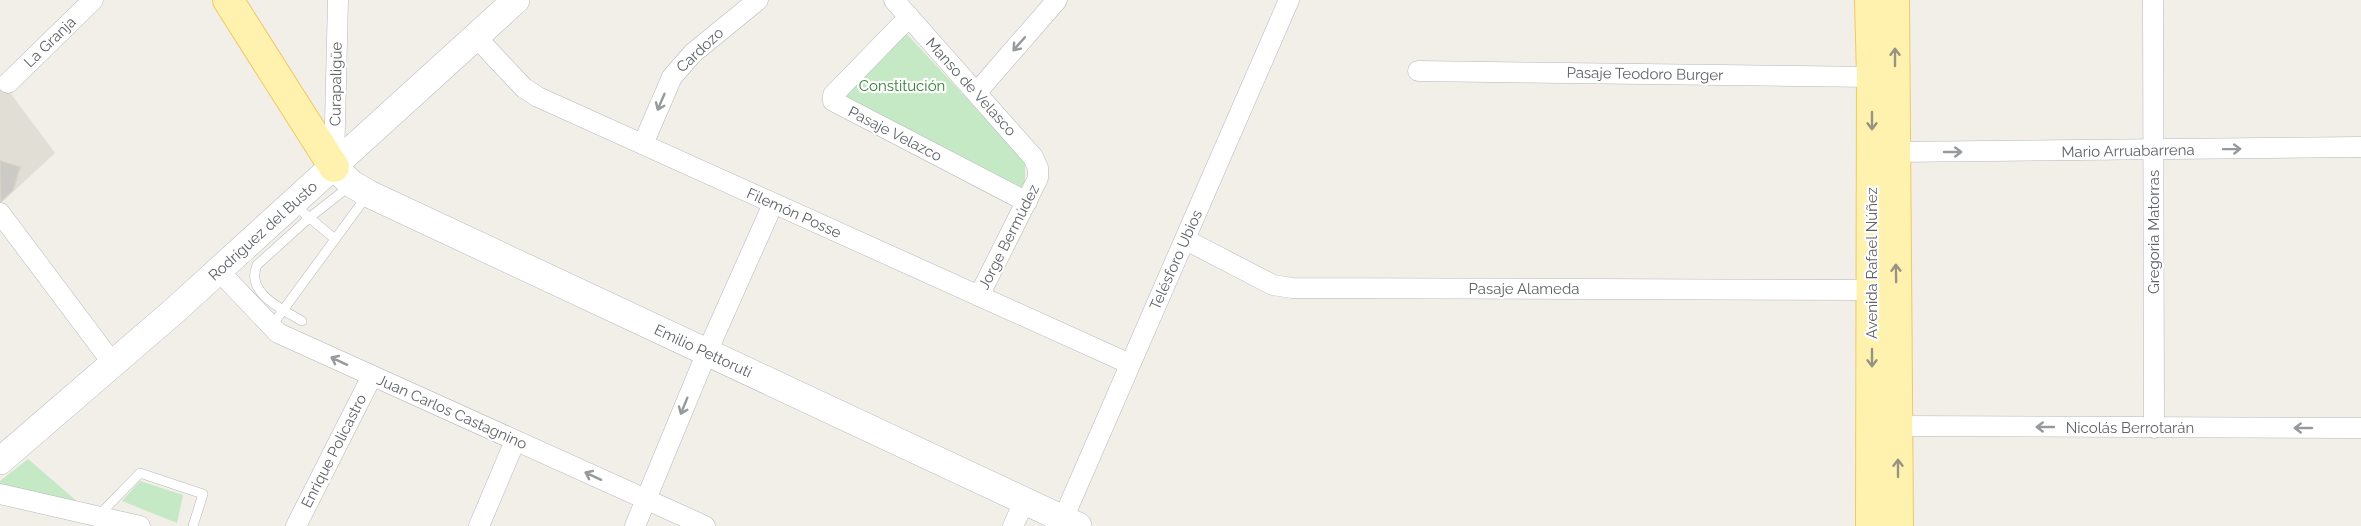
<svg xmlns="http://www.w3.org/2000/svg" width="2361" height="526" font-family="Raleway,sans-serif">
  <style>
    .education { fill: #e1ded6 }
    .green { fill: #c5e8c5 }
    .building { fill: #cccac5; stroke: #d6d1c6; stroke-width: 1.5 }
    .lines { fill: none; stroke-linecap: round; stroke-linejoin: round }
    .lane-casing { stroke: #b5b8bc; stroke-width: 10 }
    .street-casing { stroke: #b5b8bc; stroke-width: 21 }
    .secondary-casing { stroke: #b6babf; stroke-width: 28 }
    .primary-casing { stroke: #f2c960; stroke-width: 32 }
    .lane { stroke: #fff; stroke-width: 9 }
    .street { stroke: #fff; stroke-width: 20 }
    .secondary { stroke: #fff; stroke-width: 27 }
    .primary { stroke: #fff2af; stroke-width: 30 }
    .oneway { stroke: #979a9d }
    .oneway2 { stroke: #979581 }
    .labels { text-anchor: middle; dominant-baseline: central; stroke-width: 4.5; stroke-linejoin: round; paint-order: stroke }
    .street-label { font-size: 15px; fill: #5f6368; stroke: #fff }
    .park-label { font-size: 15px; fill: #348238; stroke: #fff }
  </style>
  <rect width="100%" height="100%" fill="#f1efe8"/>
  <polygon class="education" points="0,79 55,153 0,204"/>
  <g class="green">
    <polygon points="902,29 1025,161 1025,195 842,97"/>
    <polygon points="28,459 79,503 0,486 0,481"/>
    <polygon points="140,481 183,495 177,523 122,501"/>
  </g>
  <polygon class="building" points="0,161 20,167 13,190 1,201"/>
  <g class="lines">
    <defs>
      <g id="lane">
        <polyline points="293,204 335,239"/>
        <path d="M302 321C282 309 245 293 257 265L309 218 351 185"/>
        <polyline points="270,328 366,197"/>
        <polyline points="99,515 140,473 203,494 193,526"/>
      </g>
      <g id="street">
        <polyline points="894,0 1033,157 1038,168 1038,178 979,296"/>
        <polyline points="2153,0 2154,428"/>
        <polyline points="909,17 833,95 833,101 1027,202"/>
        <polyline points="475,36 524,88 538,97 1130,364"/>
        <polyline points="1418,71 1872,77"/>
        <polyline points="8,83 93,0"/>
        <polyline points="977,92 1057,0"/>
        <polyline points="643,144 672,77 693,53 758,0"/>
        <polyline points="1895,152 2361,147"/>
        <polyline points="334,164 338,0"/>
        <polyline points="0,213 114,365"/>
        <polyline points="1186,240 1273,285 1292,288 1873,290"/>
        <polyline points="219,271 278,333 705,526"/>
        <polyline points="1898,426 2361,428"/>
        <polyline points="0,494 140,526"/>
        <polyline points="1063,519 1289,0"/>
        <polyline points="296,526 372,376"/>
        <polyline points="479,526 515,441"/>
        <polyline points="635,526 707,352 773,204"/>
        <polyline points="1013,526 1024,502"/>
      </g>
      <g id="secondary">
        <polyline points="334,167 352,184 369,194 1078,526"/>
        <polyline points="0,461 174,311 516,0"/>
      </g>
      <g id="primary">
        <polyline points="228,0 334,167"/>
        <polyline points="1870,0 1872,77 1871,526"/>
        <polyline points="1894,0 1898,526"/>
      </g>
    </defs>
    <use href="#lane" class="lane-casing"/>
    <use href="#street" class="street-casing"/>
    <use href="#secondary" class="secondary-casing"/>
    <use href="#primary" class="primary-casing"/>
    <use href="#lane" class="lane"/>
    <use href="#street" class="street"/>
    <use href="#secondary" class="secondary"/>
    <use href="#primary" class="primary"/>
  </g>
  <defs><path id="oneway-shaft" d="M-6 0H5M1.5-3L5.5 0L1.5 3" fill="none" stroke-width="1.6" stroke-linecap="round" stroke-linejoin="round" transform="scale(1.5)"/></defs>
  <g class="oneway">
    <use href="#oneway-shaft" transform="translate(1019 44) rotate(131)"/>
    <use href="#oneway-shaft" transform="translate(661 102) rotate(113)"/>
    <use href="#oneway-shaft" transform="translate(2232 149) rotate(-1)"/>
    <use href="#oneway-shaft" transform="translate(1953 152)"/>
    <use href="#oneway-shaft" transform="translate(339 361) rotate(-155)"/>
    <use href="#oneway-shaft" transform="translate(684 406) rotate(112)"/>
    <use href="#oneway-shaft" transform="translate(2045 427) rotate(-180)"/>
    <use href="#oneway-shaft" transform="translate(2303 428) rotate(180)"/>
    <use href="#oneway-shaft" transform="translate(593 476) rotate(-155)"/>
  </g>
  <g class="oneway2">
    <use href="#oneway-shaft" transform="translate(1895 57) rotate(-90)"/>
    <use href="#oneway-shaft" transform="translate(1872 121) rotate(90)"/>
    <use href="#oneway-shaft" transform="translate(1896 273) rotate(-91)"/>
    <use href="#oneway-shaft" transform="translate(1872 358) rotate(90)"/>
    <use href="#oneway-shaft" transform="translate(1898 468) rotate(-90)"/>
  </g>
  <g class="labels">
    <g class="street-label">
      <text transform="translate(50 42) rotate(-44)">La Granja</text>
      <text transform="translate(700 50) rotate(-43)">Cardozo</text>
      <text transform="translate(1645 74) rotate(1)">Pasaje Teodoro Burger</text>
      <text transform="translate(336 84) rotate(-89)">Curapaligüe</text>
      <text transform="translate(971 87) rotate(48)">Manso de Velasco</text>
      <text transform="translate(895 134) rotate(27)">Pasaje Velazco</text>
      <text transform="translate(2128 151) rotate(-1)">Mario Arruabarrena</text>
      <text transform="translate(794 213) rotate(24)">Filemón Posse</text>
      <text transform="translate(263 231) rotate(-42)">Rodríguez del Busto</text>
      <text transform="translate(2154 232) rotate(-90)">Gregoria Matorras</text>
      <text transform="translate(1009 237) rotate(-63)">Jorge Bermúdez</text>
      <text transform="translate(1176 260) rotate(-66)">Telésforo Ubios</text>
      <text transform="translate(1872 263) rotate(-90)">Avenida Rafael Núñez</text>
      <text x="1524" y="289">Pasaje Alameda</text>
      <text transform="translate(703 351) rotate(25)">Emilio Pettoruti</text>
      <text transform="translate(452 412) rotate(24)">Juan Carlos Castagnino</text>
      <text x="2130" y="428">Nicolás Berrotarán</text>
      <text transform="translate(334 451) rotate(-63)">Enrique Policastro</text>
    </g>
    <g class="park-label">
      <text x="902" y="86">Constitución</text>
    </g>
  </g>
</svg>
